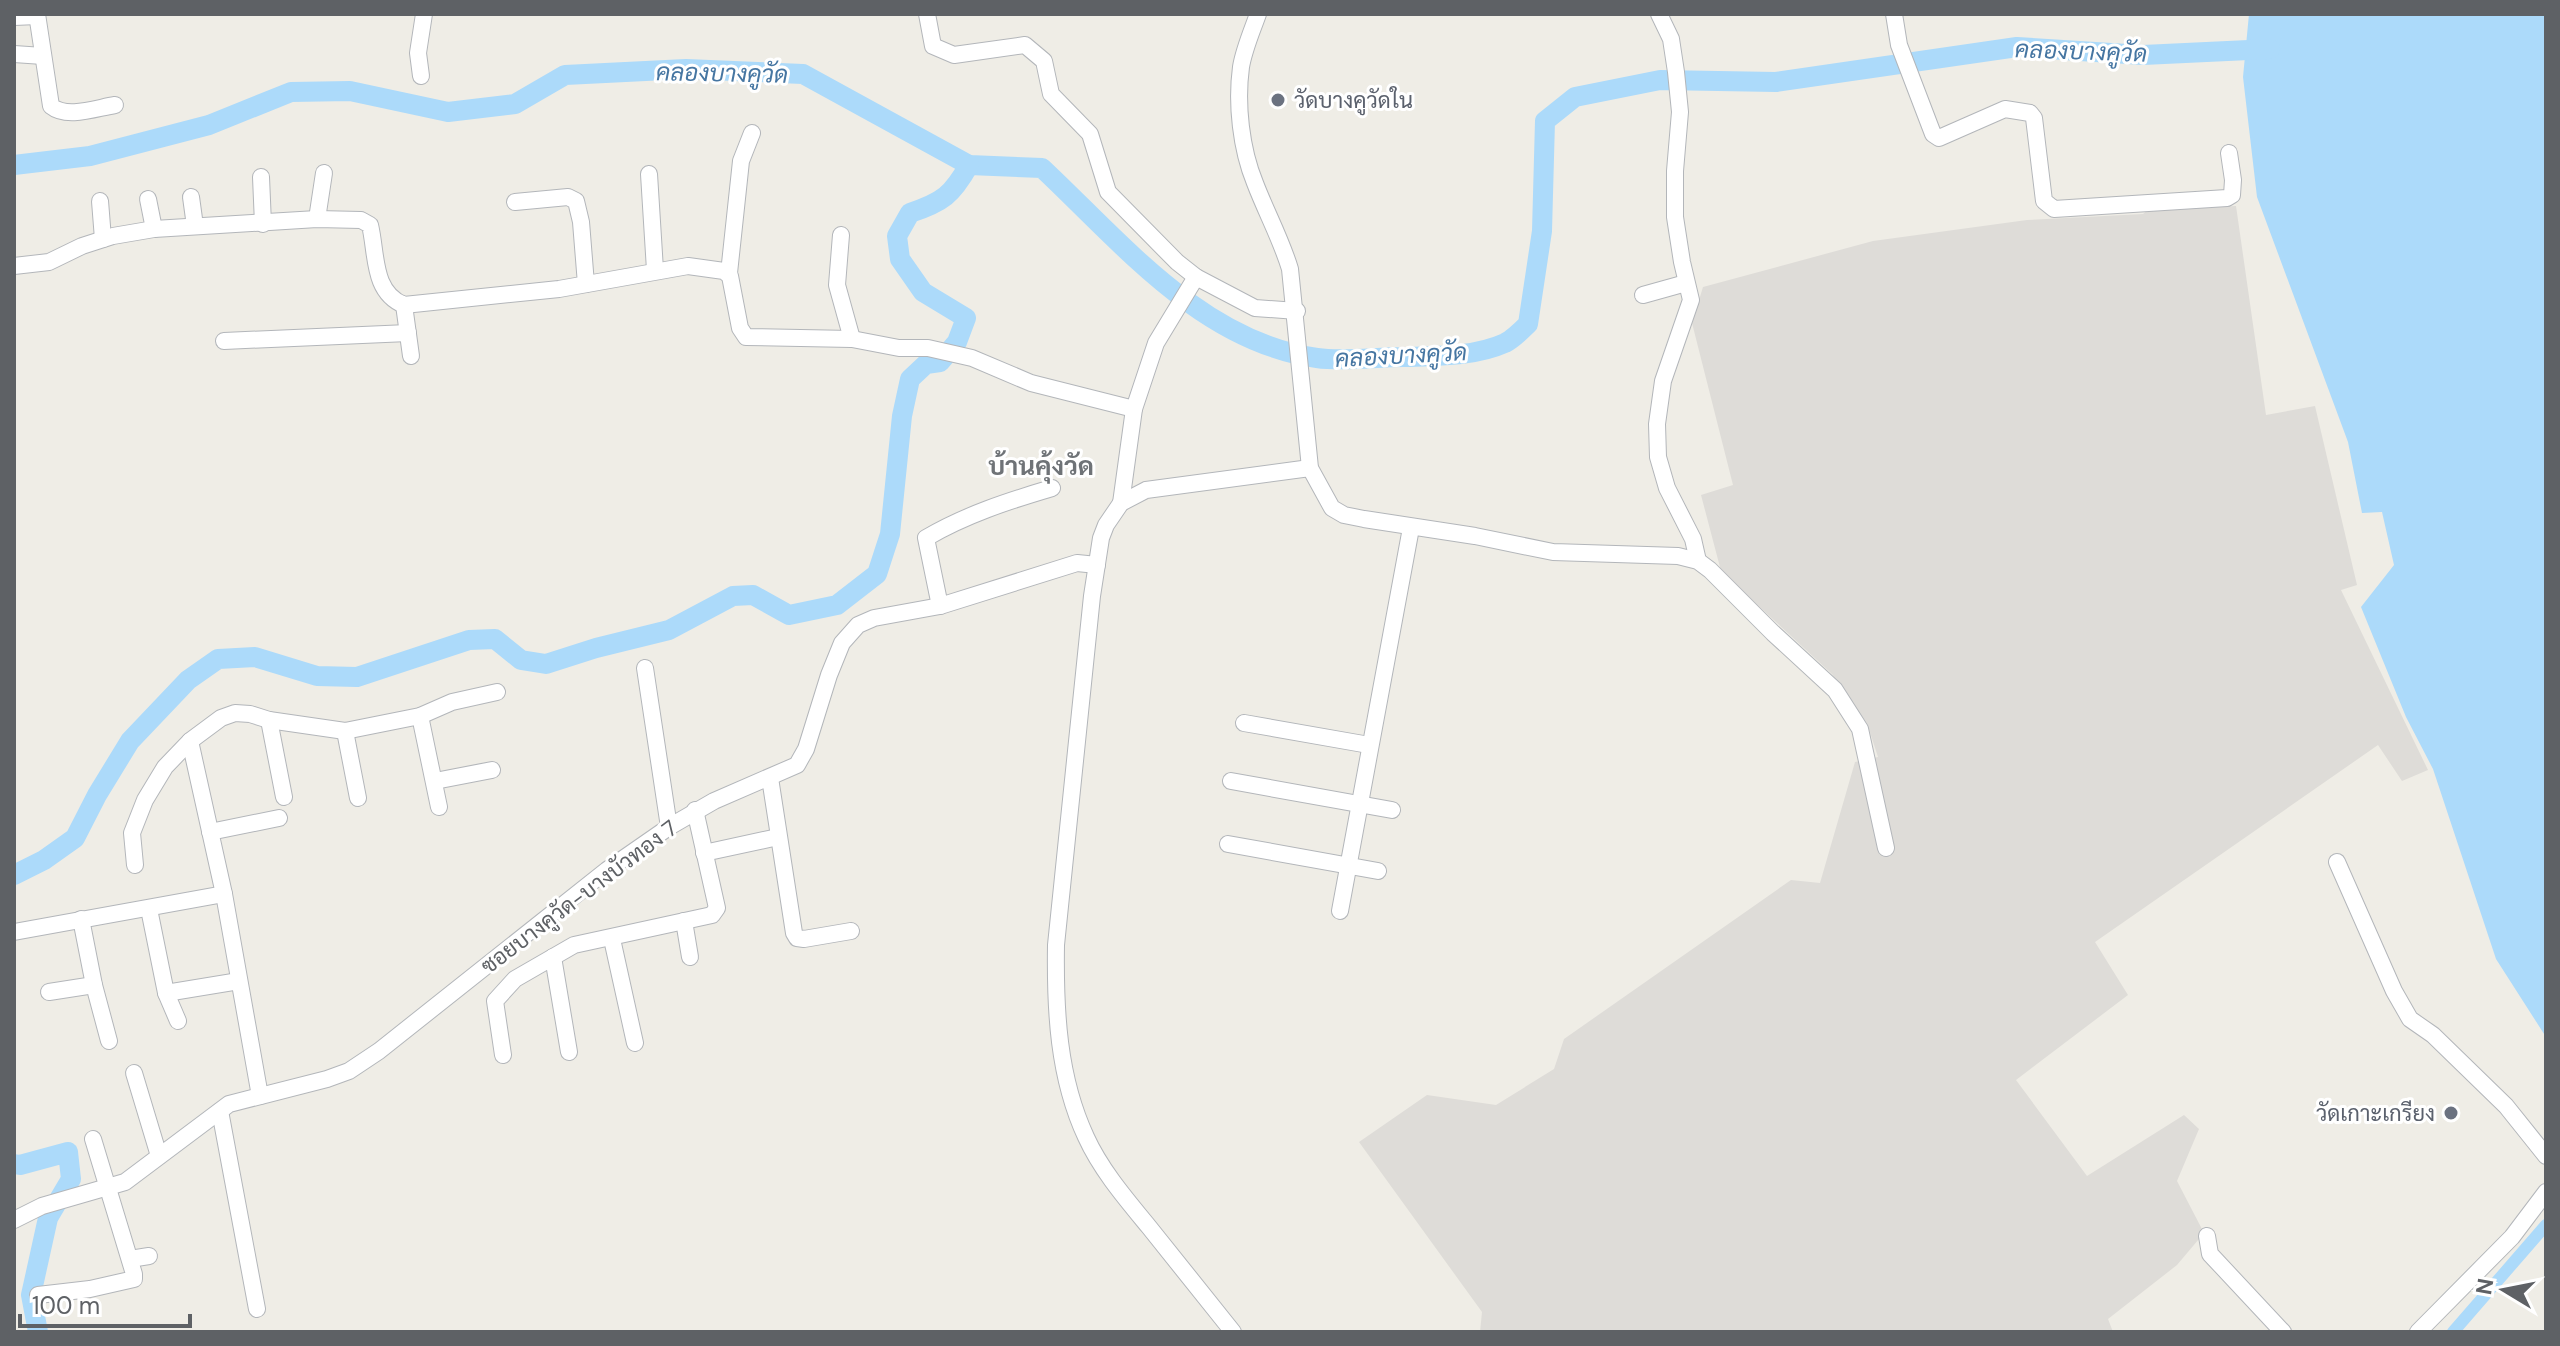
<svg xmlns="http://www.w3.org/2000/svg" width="2560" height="1346" font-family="'DM Sans',Sarabun,sans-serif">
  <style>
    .industrial { fill: #dedcd8 }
    .water { fill: #acdafa }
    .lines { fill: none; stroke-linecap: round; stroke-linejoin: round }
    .canal { stroke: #acdafa; stroke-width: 12 }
    .river { stroke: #acdafa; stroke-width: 20 }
    .minor-casing { stroke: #b3b6ba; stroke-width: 18 }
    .minor { stroke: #fff; stroke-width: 16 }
    .worship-dot { fill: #6b7280; stroke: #fff; stroke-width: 3 }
    .labels { text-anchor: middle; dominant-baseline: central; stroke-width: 6; stroke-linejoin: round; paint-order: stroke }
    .worship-label { font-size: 22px; fill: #5b616d; stroke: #fff; text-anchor: start }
    .street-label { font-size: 22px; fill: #5e6165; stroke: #fff }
    .water-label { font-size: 24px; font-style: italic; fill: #4676a2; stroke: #fff }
    .quarter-label { font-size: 26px; font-weight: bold; fill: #6f7377; stroke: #fff }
  </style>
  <rect width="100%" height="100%" fill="#efede6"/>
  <polygon class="industrial" points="2236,206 2266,415 2315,406 2357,585 2341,590 2428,770 2402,781 2378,745 2095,942 2128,995 2016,1080 2087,1176 2184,1115 2199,1129 2177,1181 2204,1233 2177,1265 2108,1319 2113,1332 2025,1332 2022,1330 2020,1332 1480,1332 1482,1312 1359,1142 1427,1095 1496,1105 1554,1069 1564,1039 1791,880 1820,883 1855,762 1878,757 1867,723 1832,674 1721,571 1701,495 1733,485 1692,323 1703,287 1873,241 2027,220 2143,214 2148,210"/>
  <polygon class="water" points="2249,14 2546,14 2546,1037 2496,959 2433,769 2406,717 2361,607 2394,565 2382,512 2362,513 2348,442 2257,197 2243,77"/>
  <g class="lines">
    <polyline class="canal" points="2453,1332 2546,1225"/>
    <g class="river">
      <path d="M14 165 90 156 209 125 291 92 350 91 448 112 515 104 565 75 686 69 803 74 969 165 1042 168C1122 243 1202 342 1317 358 1344 362 1375 357 1403 357 1435 356 1474 357 1505 343 1513 339 1521 331 1528 324L1542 231 1545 121 1575 97 1660 80 1776 82 2017 47 2143 55 2270 49"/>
      <path d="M14 875 44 860 75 838 97 795 130 741 188 680 218 659 255 657 317 676 357 677 469 640 495 639 521 660 546 664 596 648 669 630 733 596 753 595 789 615 837 605 877 574 890 534 902 416 910 379 926 364 940 362 957 342 966 318 923 292 900 259 897 236 910 213C943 202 952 195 969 165"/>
      <polyline points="14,1164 20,1165 68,1152 71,1179 48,1218 31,1295 38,1332"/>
    </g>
    <defs>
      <g id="minor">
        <path d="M37 14 51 106C67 119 96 108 115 105"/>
        <polyline points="927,14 933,46 954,55 1025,45 1044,61 1051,94 1090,134 1108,192 1177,262 1196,277 1255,308 1297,311"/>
        <path d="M1258 14C1252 31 1244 49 1241 67 1236 104 1241 149 1255 183 1266 212 1281 239 1290 269L1310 468 1332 508 1344 515 1364 519 1475 536 1553 552 1678 556 1698 561 1710 570 1773 633 1835 690 1860 729 1886 848"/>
        <polyline points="1659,14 1671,39 1676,72 1680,112 1675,171 1675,217 1682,262 1691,300 1663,381 1657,424 1658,457 1667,488 1693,539 1698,561"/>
        <polyline points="1894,14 1899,45 1933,134 1939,138 2005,109 2030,113 2034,118 2044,201 2054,209 2227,198 2232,195 2233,180 2229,153"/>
        <polyline points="14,17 37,16"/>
        <polyline points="14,54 43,56"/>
        <polyline points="421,76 418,53 424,14"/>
        <polyline points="649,174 655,270"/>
        <polyline points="261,177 263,224"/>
        <polyline points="191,197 195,226"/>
        <polyline points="148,199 154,229"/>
        <polyline points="100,201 103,239"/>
        <polyline points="515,202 568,197 576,201 581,222 586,284"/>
        <polyline points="317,219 324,173"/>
        <polyline points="841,235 837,285 852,339"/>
        <path d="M14 266 49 262 82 246 113 236 154 229 317 219 361 220 370 225C377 254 372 292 404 305L559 289 688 266 724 271 730 276 740 328 746 337 852 339 899 348H928L972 358 1031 383 1134 409"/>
        <polyline points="729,273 741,161 752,133"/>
        <polyline points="1643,295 1686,283"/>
        <polyline points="404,305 411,356"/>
        <polyline points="224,341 408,333"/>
        <polyline points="1121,503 1134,409 1156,343 1196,277"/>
        <path d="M940 606 926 538C965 515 1008 501 1052 488"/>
        <polyline points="645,668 669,827"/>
        <polyline points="420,716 439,807"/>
        <polyline points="269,720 284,797"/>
        <polyline points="1244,723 1369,745"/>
        <polyline points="345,731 358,798"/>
        <polyline points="190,741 224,894 260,1096"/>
        <polyline points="770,778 794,933 797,938 804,939 851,931"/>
        <polyline points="435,781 492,770"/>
        <polyline points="1231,781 1392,810"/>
        <polyline points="210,832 279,818"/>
        <polyline points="1228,844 1378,871"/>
        <polyline points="704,853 778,837"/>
        <polyline points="2337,862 2394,991 2410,1019 2433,1035 2506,1106 2546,1156"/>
        <polyline points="135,865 132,833 145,800 165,767 190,741 221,718 235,713 250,714 269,720 345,731 420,716 452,702 497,692"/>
        <polyline points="149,909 166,993 178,1021"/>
        <polyline points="1340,911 1411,528"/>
        <polyline points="81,919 94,985 109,1041"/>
        <polyline points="684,921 690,957"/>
        <polyline points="14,932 224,894"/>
        <polyline points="612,939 635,1043"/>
        <polyline points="553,957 569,1052"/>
        <polyline points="49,992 94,985"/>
        <polyline points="166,993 239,981"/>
        <polyline points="503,1055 495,1001 515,979 574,945 712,915 717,908 695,810"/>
        <polyline points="134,1073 159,1156"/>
        <polyline points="220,1111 257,1309"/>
        <polyline points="14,1220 42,1206 125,1182 229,1104 327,1079 349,1071 379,1051 607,870 669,827 714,801 797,765 806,749 829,675 842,643 858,625 874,618 940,606 1077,563 1097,565"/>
        <polyline points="2207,1236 2210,1254 2283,1332"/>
        <polyline points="130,1259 149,1256"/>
        <polyline points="38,1295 90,1289 134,1279 134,1274 93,1139"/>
        <path d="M1233 1332C1205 1297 1177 1262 1149 1227 1126 1199 1101 1170 1086 1137 1058 1077 1055 1010 1056 945L1092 596 1101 538 1106 525 1121 503 1146 490 1310 468"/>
        <polyline points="2418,1332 2512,1237 2546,1192"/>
      </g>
    </defs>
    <use href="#minor" class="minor-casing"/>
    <use href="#minor" class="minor"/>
  </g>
  <g class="worship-dot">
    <circle cx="1278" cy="100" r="8"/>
    <circle cx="2451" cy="1113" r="8"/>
  </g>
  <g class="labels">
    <g class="worship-label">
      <text x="1294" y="100">วัดบางคูวัดใน</text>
      <text x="2435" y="1113" text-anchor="end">วัดเกาะเกรียง</text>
    </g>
    <g class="street-label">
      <text transform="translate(579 897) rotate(-37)">ซอยบางคูวัด-บางบัวทอง 7</text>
    </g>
    <g class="water-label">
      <text transform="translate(2081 51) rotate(2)">คลองบางคูวัด</text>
      <text transform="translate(722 73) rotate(1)">คลองบางคูวัด</text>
      <text transform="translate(1401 355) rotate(-3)">คลองบางคูวัด</text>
    </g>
    <g class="quarter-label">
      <text x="1041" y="466">บ้านคุ้งวัด</text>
    </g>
  </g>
  <rect width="2560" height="1346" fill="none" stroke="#5e6165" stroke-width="32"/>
  <g transform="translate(2504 1290) rotate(280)" stroke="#ffffff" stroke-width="6" paint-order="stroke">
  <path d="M0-6L14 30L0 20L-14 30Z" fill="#5e6165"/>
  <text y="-12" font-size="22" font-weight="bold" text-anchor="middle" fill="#5e6165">N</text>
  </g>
  <path d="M20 1314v12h170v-12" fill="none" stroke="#5e6165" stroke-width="4"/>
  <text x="32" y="1314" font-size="24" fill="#5e6165" stroke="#ffffff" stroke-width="6" paint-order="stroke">100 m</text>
</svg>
